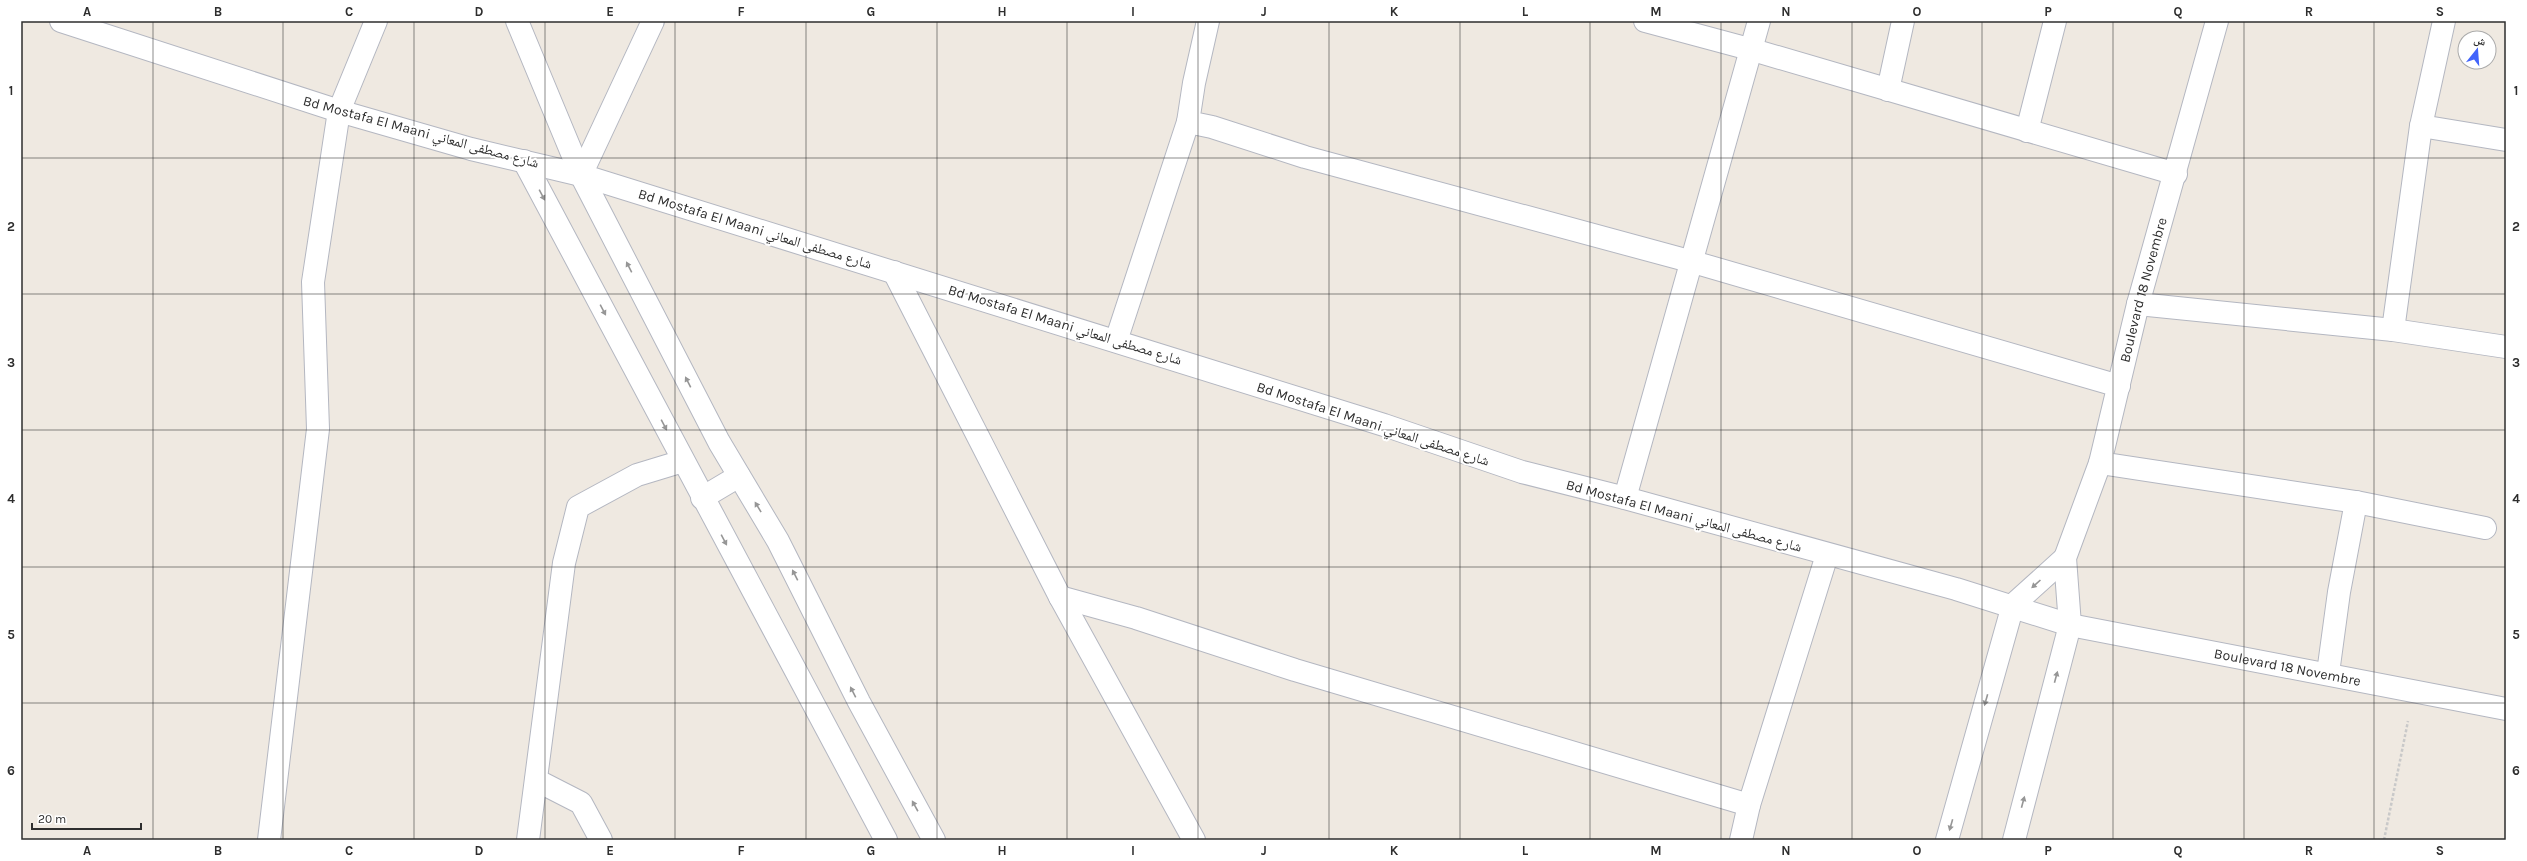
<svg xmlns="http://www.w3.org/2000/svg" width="2527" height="861" font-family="Karla,'Noto Naskh Arabic',sans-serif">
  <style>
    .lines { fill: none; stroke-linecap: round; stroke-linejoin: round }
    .street-casing { stroke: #b4b7c1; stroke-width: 24 }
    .path { stroke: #c9c9c9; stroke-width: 2.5; stroke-dasharray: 3 2; stroke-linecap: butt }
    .street { stroke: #fff; stroke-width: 22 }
    .oneway { fill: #969696 }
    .grid { fill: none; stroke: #2e2e2e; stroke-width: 1; stroke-opacity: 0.55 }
    .labels { text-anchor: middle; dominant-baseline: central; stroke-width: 4; stroke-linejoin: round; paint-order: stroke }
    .street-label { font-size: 14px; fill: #2e2e2e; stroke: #fff }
    .neatline { fill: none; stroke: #2e2e2e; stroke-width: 1.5 }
    .grid-label { font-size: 13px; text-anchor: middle; font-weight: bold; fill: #2e2e2e }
  </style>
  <rect width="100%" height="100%" fill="#efe9e1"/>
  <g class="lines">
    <defs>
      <g id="street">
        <path id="s1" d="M61 21 339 111 471 149 581 175 1384 425 1522 472 1625 498 1956 589 2070 625 2506 709"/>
        <polyline points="517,21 581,175 719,442 778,541 859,702 934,840"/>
        <polyline points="1208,21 1194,83 1188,122 1212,127 1305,157 1693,262 2119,386"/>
        <polyline points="1645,21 1753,50 2176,174"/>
        <polyline points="1888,90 1903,21"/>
        <polyline points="2421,126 2506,140"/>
        <polyline points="2027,131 2055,21"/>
        <polyline points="524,161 886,840"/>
        <polyline points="581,175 653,21"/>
        <polyline points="894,272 1060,597 1194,840"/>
        <polyline points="2138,304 2393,330 2506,347"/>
        <polyline points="2393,330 2421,126 2444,21"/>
        <polyline points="1116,341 1188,122"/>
        <polyline points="2100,463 2356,502 2485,528"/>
        <polyline points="702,498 739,476"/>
        <polyline points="1625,498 1759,21"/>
        <polyline points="1060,597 1136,618 1295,670 1749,805"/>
        <polyline points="2328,673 2339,592 2356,502"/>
        <polyline points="536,780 581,803 601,840"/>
        <polyline points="269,840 318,429 313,282 339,111 376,21"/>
        <polyline points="528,840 564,563 578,507 637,475 683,461"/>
        <polyline points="1741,840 1749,805 1827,555"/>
        <polyline points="1947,840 2013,605 2065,558"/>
        <path id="s2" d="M2014 840 2070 625 2065 558 2100 463 2138 304 2217 21"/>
      </g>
    </defs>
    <use href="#street" class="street-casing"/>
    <polyline class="path" points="2384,840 2408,721"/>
    <use href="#street" class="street"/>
  </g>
  <defs><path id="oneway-solid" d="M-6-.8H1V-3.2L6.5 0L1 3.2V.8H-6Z"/></defs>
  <g class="oneway">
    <use href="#oneway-solid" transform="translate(542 195) rotate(62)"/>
    <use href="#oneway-solid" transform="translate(629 267) rotate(-117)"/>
    <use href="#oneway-solid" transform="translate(603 310) rotate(62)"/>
    <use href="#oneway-solid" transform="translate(688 382) rotate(-117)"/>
    <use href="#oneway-solid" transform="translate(664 425) rotate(62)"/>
    <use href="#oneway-solid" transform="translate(758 507) rotate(-121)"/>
    <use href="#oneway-solid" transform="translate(724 540) rotate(62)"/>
    <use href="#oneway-solid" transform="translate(795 575) rotate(-117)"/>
    <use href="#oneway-solid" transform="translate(2036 584) rotate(138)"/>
    <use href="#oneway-solid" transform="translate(2056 677) rotate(-75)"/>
    <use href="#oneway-solid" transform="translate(853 692) rotate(-117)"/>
    <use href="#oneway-solid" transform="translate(1986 700) rotate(106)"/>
    <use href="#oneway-solid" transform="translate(2023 802) rotate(-75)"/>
    <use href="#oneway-solid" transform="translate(915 806) rotate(-119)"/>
    <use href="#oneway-solid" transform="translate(1951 825) rotate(106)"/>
  </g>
  <path class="grid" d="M153 21V840M283 21V840M414 21V840M545 21V840M675 21V840M806 21V840M937 21V840M1067 21V840M1198 21V840M1329 21V840M1460 21V840M1590 21V840M1721 21V840M1852 21V840M1982 21V840M2113 21V840M2244 21V840M2374 21V840M21 158H2506M21 294H2506M21 430H2506M21 567H2506M21 703H2506"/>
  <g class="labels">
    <g class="street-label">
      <text transform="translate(421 132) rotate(15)">Bd Mostafa El Maani شارع مصطفى المعاني</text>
      <text transform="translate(755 229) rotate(17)">Bd Mostafa El Maani شارع مصطفى المعاني</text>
      <text stroke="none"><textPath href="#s2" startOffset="569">Boulevard 18 Novembre</textPath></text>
      <text transform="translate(1065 325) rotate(17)">Bd Mostafa El Maani شارع مصطفى المعاني</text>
      <text transform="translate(1373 424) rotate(18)">Bd Mostafa El Maani شارع مصطفى المعاني</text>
      <text transform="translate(1684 516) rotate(15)">Bd Mostafa El Maani شارع مصطفى المعاني</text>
      <text stroke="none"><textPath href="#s1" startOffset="2320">Boulevard 18 Novembre</textPath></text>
    </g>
  </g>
  <rect width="2527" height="861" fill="none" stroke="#ffffff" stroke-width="44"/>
  <g transform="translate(2477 50) rotate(17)"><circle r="19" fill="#ffffff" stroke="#ababab"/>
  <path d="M0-3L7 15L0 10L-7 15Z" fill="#4264fb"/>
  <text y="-6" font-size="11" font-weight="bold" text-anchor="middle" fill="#2e2e2e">ش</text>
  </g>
  <path d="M32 823v6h109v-6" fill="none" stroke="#2e2e2e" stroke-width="2"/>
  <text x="38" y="823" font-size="12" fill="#2e2e2e" stroke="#ffffff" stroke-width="3" paint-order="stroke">20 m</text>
  <rect x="22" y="22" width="2483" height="817" class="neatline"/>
  <g class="grid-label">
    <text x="87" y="16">A</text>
    <text x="218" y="16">B</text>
    <text x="349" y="16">C</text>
    <text x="479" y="16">D</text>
    <text x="610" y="16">E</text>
    <text x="741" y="16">F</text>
    <text x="871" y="16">G</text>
    <text x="1002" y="16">H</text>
    <text x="1133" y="16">I</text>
    <text x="1264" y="16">J</text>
    <text x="1394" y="16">K</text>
    <text x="1525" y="16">L</text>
    <text x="1656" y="16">M</text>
    <text x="1786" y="16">N</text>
    <text x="1917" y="16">O</text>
    <text x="2048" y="16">P</text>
    <text x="2178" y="16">Q</text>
    <text x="2309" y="16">R</text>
    <text x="2440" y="16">S</text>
    <text x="11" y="95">1</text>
    <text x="2516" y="95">1</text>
    <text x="11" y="231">2</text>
    <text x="2516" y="231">2</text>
    <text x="11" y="367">3</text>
    <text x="2516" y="367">3</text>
    <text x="11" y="503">4</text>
    <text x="2516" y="503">4</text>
    <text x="11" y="639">5</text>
    <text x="2516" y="639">5</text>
    <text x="11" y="775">6</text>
    <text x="2516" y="775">6</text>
    <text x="87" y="855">A</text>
    <text x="218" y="855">B</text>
    <text x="349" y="855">C</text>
    <text x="479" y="855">D</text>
    <text x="610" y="855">E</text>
    <text x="741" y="855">F</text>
    <text x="871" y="855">G</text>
    <text x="1002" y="855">H</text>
    <text x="1133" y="855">I</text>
    <text x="1264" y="855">J</text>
    <text x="1394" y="855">K</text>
    <text x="1525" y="855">L</text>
    <text x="1656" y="855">M</text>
    <text x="1786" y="855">N</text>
    <text x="1917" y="855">O</text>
    <text x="2048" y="855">P</text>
    <text x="2178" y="855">Q</text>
    <text x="2309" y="855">R</text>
    <text x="2440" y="855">S</text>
  </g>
</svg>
